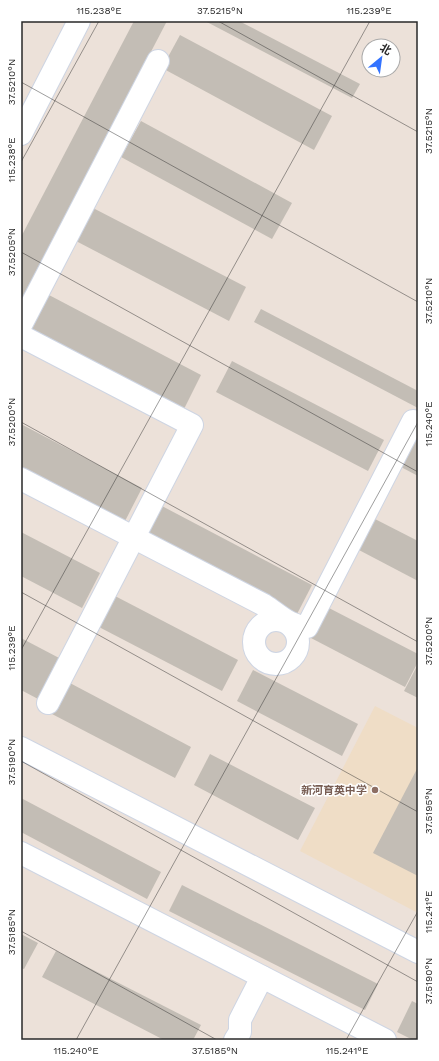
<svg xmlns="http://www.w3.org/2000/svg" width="439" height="1061" font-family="'Work Sans','Noto Sans SC',sans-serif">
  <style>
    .education { fill: #efddc6 }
    .building { fill: #c3bdb5 }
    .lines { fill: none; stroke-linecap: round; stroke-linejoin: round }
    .minor-casing { stroke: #ced5e3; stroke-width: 24 }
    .minor { stroke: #fff; stroke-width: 22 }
    .ticks { fill: none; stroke: #282828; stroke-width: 1; stroke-opacity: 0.45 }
    .education-dot { fill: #8d6e63; stroke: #fff; stroke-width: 1.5 }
    .labels { text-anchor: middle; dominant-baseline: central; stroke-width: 3; stroke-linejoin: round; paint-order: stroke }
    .education-label { font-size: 11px; font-weight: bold; fill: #785e54; stroke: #fff; text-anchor: end }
    .neatline { fill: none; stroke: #282828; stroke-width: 1.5 }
    .ticks-label { font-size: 10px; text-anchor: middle; fill: #282828 }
  </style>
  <rect width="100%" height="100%" fill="#ece1d9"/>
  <polygon class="education" points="375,706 418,728 418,913 300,851"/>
  <g class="building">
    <polygon points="134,21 167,21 21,301 21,237"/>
    <polygon points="205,21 239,21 360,84 352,98"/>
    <polygon points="180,35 332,116 314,150 162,68"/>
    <polygon points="141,121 292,203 272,239 121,157"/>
    <polygon points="93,208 246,287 229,321 76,241"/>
    <polygon points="49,295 201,375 182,413 29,333"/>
    <polygon points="261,309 418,391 418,408 254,322"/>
    <polygon points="232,361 384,440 368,471 216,392"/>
    <polygon points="21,424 142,488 124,523 21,469"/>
    <polygon points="417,436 418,436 418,476 401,467"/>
    <polygon points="160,505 312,585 296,616 143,536"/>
    <polygon points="373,518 418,541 418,581 357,549"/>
    <polygon points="21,532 100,573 82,608 21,576"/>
    <polygon points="115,596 238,660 222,691 99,627"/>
    <polygon points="327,607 418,654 418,662 405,687 311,638"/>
    <polygon points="21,638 61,659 40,700 21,690"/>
    <polygon points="418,664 418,698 404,691"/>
    <polygon points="253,670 358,724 342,756 237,701"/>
    <polygon points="68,682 191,747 175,778 52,714"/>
    <polygon points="210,754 315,808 298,840 194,785"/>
    <polygon points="418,767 418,876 373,853"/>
    <polygon points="21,798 161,872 147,899 21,832"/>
    <polygon points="182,885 378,984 365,1010 169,911"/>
    <polygon points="21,934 38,943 24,969 21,968"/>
    <polygon points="56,951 201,1025 193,1040 164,1040 42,977"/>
    <polygon points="412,1001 418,1004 418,1040 413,1040 397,1032"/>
  </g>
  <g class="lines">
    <defs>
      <g id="minor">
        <polyline points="21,134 79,21"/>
        <polyline points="21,325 158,61"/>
        <polyline points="21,336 192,425 48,703"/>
        <path d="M21 479 264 605C278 614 290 627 307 627L413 421"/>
        <circle cx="276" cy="642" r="22"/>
        <polyline points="21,748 418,952"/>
        <polyline points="21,853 385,1040"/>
        <polyline points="235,1040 240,1032 240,1020 262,977"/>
      </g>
    </defs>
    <use href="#minor" class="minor-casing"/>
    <use href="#minor" class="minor"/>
  </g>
  <path class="ticks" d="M218 21 418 132M21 82 418 302M21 162 99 21M21 252 418 472M21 422 418 642M21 592 418 812M21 650 370 21M21 761 418 982M21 931 217 1040M76 1040 418 422M346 1040 418 911"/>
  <circle class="education-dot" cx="375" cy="790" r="4"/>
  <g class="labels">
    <g class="education-label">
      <text x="367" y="790">新河育英中学</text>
    </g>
  </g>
  <rect width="439" height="1061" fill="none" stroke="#ffffff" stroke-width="44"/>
  <g transform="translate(381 58) rotate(29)"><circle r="19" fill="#ffffff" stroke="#a9a9a9"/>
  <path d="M0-3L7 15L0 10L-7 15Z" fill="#3373ff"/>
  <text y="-6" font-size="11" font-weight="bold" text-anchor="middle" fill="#282828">北</text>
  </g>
  <rect x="22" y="22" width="395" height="1017" class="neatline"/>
  <g class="ticks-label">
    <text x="99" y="14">115.238°E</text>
    <text x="220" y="14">37.5215°N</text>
    <text x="369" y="14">115.239°E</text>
    <text transform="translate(11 82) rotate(-90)" y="4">37.5210°N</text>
    <text transform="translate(428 131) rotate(-90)" y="4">37.5215°N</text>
    <text transform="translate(11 160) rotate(-90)" y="4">115.238°E</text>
    <text transform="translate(11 252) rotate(-90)" y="4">37.5205°N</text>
    <text transform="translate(428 301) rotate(-90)" y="4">37.5210°N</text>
    <text transform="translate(11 422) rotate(-90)" y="4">37.5200°N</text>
    <text transform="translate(428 424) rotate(-90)" y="4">115.240°E</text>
    <text transform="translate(428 641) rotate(-90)" y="4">37.5200°N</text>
    <text transform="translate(11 648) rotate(-90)" y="4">115.239°E</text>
    <text transform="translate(11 762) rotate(-90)" y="4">37.5190°N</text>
    <text transform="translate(428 811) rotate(-90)" y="4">37.5195°N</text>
    <text transform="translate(428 912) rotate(-90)" y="4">115.241°E</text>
    <text transform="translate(11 932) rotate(-90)" y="4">37.5185°N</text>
    <text transform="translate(428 981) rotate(-90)" y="4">37.5190°N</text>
    <text x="76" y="1054">115.240°E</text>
    <text x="215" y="1054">37.5185°N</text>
    <text x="347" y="1054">115.241°E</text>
  </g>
</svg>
